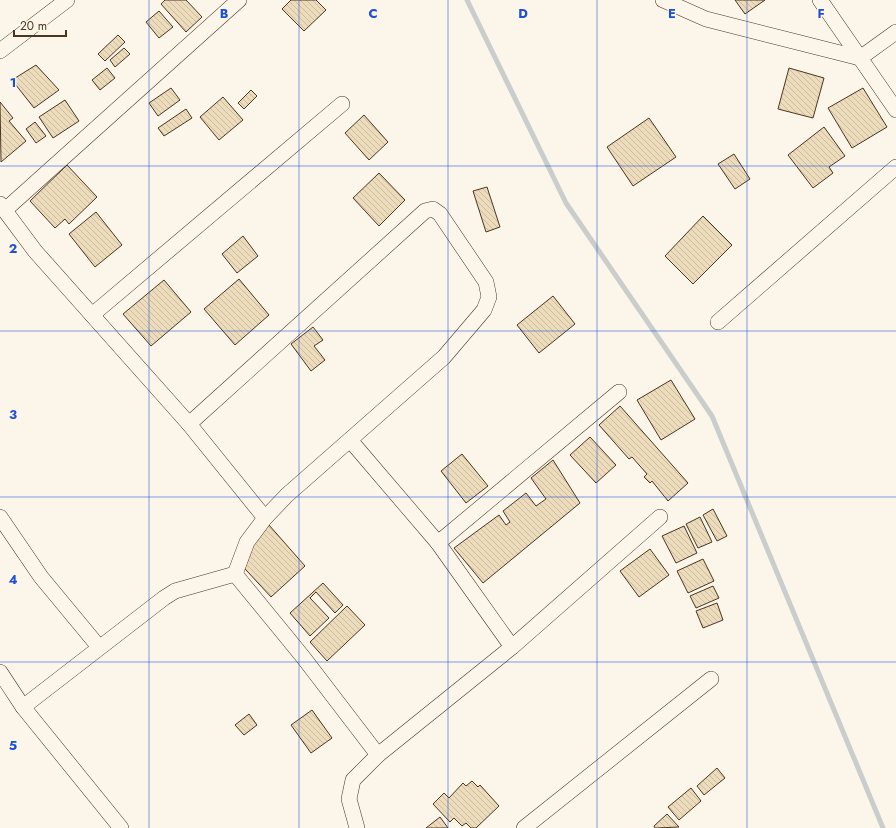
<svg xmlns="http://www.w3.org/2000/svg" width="896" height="828" font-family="Jost,sans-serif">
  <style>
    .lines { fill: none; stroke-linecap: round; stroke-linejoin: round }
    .stream { stroke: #c9cecd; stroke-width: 5 }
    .building { fill: url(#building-back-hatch); stroke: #4a3520 }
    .street-casing { stroke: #4a3520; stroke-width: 16 }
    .street { stroke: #fbf6e9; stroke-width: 15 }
    .grid { fill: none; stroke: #1d4ed8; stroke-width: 1; stroke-opacity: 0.55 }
    .grid-label { font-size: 13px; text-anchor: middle; font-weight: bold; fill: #1d4ed8; stroke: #fbf6e9; stroke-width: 3; stroke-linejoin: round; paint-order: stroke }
  </style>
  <defs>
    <pattern id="building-back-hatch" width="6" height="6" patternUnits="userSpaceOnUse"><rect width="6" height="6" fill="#ecdcbc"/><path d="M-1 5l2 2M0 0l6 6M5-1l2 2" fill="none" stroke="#ccbda1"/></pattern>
  </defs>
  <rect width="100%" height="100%" fill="#fbf6e9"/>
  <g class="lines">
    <polyline class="stream" points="467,0 566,203 712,416 883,828"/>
  </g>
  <g class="building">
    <polygon points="165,0 186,0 202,17 186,32 161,4"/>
    <polygon points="291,0 316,0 326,10 304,31 282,9"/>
    <polygon points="735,0 765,0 745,14"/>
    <polygon points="159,11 173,27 159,38 146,22"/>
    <polygon points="118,35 125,42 105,61 98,54"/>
    <polygon points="124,48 130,54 115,67 110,60"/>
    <polygon points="36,65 59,90 34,108 12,80"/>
    <polygon points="107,68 115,78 100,90 92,80"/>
    <polygon points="789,68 824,78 813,118 778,109"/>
    <polygon points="171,88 180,100 158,116 149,103"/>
    <polygon points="863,88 887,127 852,148 828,108"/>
    <polygon points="251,90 257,96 244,109 238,103"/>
    <polygon points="223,97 243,120 219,140 200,117"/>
    <polygon points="65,100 79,121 53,138 39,117"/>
    <polygon points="0,102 13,118 9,121 26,141 1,162"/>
    <polygon points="186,109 192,118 164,136 158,128"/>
    <polygon points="364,115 388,142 369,160 345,133"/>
    <polygon points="649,118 676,157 633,186 607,147"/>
    <polygon points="35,122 46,136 36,143 26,129"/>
    <polygon points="824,127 845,156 829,167 833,173 813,188 788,155"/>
    <polygon points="734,154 750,179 735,189 718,164"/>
    <polygon points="67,165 97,197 69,224 65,219 55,228 30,201"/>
    <polygon points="379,173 405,200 379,226 353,198"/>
    <polygon points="487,187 500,227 486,232 473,191"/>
    <polygon points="96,212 122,245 95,267 69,234"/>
    <polygon points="703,216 732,245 693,284 665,256"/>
    <polygon points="243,236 258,256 237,273 222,254"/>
    <polygon points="239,279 269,315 235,345 204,309"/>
    <polygon points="164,280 191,312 151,346 123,314"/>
    <polygon points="553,296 575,324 539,353 517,325"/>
    <polygon points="313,327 323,340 314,346 325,360 311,371 291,344"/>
    <polygon points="671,380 695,419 661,440 637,400"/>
    <polygon points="620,406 688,483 668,501 652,481 650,483 644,477 647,474 632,457 629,459 599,425"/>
    <polygon points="590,437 616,465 596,483 570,455"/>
    <polygon points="462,454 488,486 466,503 441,471"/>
    <polygon points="553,460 580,503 483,583 454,548 499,515 506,525 510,522 503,511 526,493 536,506 546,499 531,478"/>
    <polygon points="713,509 727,536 717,541 703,515"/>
    <polygon points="700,517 712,542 698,548 686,524"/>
    <polygon points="269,525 305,566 271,597 234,557"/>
    <polygon points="684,526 697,553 676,563 662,536"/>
    <polygon points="650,549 669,575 639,597 620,571"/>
    <polygon points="703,559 714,581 688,593 677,571"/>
    <polygon points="323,583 343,605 335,613 316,592 310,598 329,618 310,636 290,613"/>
    <polygon points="713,586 719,598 696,608 690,596"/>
    <polygon points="717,603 723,620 703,628 696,611"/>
    <polygon points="347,606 365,625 327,661 310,642"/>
    <polygon points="312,710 332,738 311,753 291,725"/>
    <polygon points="249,714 257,725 244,735 235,725"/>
    <polygon points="717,768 725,778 704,795 697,786"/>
    <polygon points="472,781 478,787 480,785 499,806 476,828 471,828 466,823 462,826 454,818 450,822 433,804 444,793 449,798 463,783 466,786"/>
    <polygon points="691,788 701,801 679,820 668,807"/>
    <polygon points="667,814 679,827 655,828 654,826"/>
    <polygon points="440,817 448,828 426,828"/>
  </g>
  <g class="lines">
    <defs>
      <g id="street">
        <polyline points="663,0 706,19 860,58 896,32"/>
        <polyline points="820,0 896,110"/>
        <polyline points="0,51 67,0"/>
        <polyline points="0,204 35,251 189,424 265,518"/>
        <polyline points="5,210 239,0"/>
        <polyline points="92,315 342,104"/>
        <polyline points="718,322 896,167"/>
        <polyline points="189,424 425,211 433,209 440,214 486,282 489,297 484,310 444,357 287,495 265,518 247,542 235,574"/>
        <polyline points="350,440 438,543 512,647"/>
        <polyline points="0,517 41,577 99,647"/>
        <polyline points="438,543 619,392"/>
        <polyline points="235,574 303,657 378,755"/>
        <polyline points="0,672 23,707 121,828"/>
        <polyline points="23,707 164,598 175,591 235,574"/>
        <polyline points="357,828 349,799 353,780 378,755 512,647 660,517"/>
        <polyline points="524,828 711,679"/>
      </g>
    </defs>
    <use href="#street" class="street-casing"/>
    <use href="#street" class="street"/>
  </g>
  <path class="grid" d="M149 0V828M299 0V828M448 0V828M597 0V828M747 0V828M0 166H896M0 331H896M0 497H896M0 662H896"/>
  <g class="grid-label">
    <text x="224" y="18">B</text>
    <text x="373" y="18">C</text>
    <text x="523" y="18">D</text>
    <text x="672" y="18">E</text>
    <text x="821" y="18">F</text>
    <text x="13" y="87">1</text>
    <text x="13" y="253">2</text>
    <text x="13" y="419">3</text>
    <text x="13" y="584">4</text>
    <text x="13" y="750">5</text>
  </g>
  <path d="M14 30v6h52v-6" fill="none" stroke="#4a3520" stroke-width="2"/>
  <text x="20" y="30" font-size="12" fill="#4a3520" stroke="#fbf6e9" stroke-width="3" paint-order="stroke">20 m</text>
</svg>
